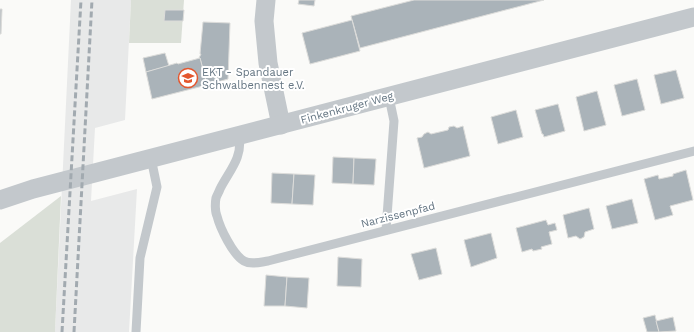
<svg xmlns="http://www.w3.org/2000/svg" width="694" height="332" font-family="'Work Sans',sans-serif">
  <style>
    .built { fill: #e8e9e9 }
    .green { fill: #dadfd7 }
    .building { fill: #aab3b9; stroke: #dcdcda }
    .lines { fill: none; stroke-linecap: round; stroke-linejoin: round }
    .lane { stroke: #c3c8cc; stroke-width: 9 }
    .street { stroke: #c3c8cc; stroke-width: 19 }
    .rail { stroke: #a2aab0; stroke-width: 3; stroke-dasharray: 6 3; stroke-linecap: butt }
    .labels { text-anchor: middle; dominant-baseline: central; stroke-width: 4; stroke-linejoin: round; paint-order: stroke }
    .poi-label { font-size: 11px; fill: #657683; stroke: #fff; text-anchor: start }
    .street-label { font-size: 11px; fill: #657683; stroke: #fff }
  </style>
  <rect width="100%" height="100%" fill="#fafaf8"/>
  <polygon class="built" points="71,0 131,0 125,120 95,128 91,201 137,189 129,332 55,332"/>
  <g class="green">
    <polygon points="131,0 184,0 181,43 129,43"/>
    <polygon points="61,196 55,332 0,332 0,243"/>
  </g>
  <g class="building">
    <polygon points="299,0 315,0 314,6 298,4"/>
    <polygon points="414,0 544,0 360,48 351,16"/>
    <polygon points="0,9 2,9 1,34 0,34"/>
    <polygon points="165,10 184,10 183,21 164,21"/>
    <polygon points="352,20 360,51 310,64 302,33"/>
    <polygon points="203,22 230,23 228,79 207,85 200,58 199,58 201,54 200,54"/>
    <polygon points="165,53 169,66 146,72 143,58"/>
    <polygon points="200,58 207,85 152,99 146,72 177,63 178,64"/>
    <polygon points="676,70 684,98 661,104 654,75"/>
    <polygon points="637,79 645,110 622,116 614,85"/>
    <polygon points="597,91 606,125 584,131 576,97"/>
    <polygon points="558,104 565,131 544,137 543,134 542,134 535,110"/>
    <polygon points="516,110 523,137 498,144 491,117"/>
    <polygon points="454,126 457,128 463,126 470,156 424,168 417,138 422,137 424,134 428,132 431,134 448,130 449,127"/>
    <polygon points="333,157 354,158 353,184 332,183"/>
    <polygon points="354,158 376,159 374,185 353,184"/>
    <polygon points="686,170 693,200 670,206 673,215 655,220 644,179 658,175 659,179 673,176 673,174"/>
    <polygon points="272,173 294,174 292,204 271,203"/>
    <polygon points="294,174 315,175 313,205 292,204"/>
    <polygon points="632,199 638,223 612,229 606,206"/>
    <polygon points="589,208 594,229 585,232 584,237 580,239 576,236 568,238 563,215"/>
    <polygon points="546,220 548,225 555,223 557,230 549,232 552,244 541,247 542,249 533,251 532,249 522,252 516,228"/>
    <polygon points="491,233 497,258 471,267 464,240"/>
    <polygon points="436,248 442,274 419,280 411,254"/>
    <polygon points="338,257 362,259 361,287 337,286"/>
    <polygon points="266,275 287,277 285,306 264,306"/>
    <polygon points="287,277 309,278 307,308 285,306"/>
    <polygon points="655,315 659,332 647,332 643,318"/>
    <polygon points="673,317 676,331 659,332 656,321"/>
  </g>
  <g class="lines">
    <g class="lane">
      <path d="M239 136C243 158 229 171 220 189 219 192 217 195 216 198 215 203 215 212 217 216 220 228 233 255 244 261 251 265 261 262 268 261L694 151"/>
      <polyline points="386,230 394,121 389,97"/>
      <polyline points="136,332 140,258 157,187 151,158"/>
    </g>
    <g class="street">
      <polyline points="266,0 264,21 268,63 281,125"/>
      <polyline points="0,200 33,189 694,17"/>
    </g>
    <g class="rail">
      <polyline points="62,332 81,0"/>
      <polyline points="74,332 92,0"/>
    </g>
  </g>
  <defs>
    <symbol id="school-ring" viewBox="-11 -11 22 22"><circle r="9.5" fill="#fff" stroke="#e4572e" stroke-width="1.5"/><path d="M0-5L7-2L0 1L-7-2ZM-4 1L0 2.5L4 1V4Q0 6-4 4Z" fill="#e4572e"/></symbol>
  </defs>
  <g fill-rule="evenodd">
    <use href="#school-ring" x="177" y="67" width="22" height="22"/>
  </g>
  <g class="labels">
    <g class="poi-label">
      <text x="202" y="72">EKT - Spandauer<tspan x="202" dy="13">Schwalbennest e.V.</tspan></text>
    </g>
    <g class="street-label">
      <text transform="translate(347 108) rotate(-15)">Finkenkruger Weg</text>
      <text transform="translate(398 215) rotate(-14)">Narzissenpfad</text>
    </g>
  </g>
</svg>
